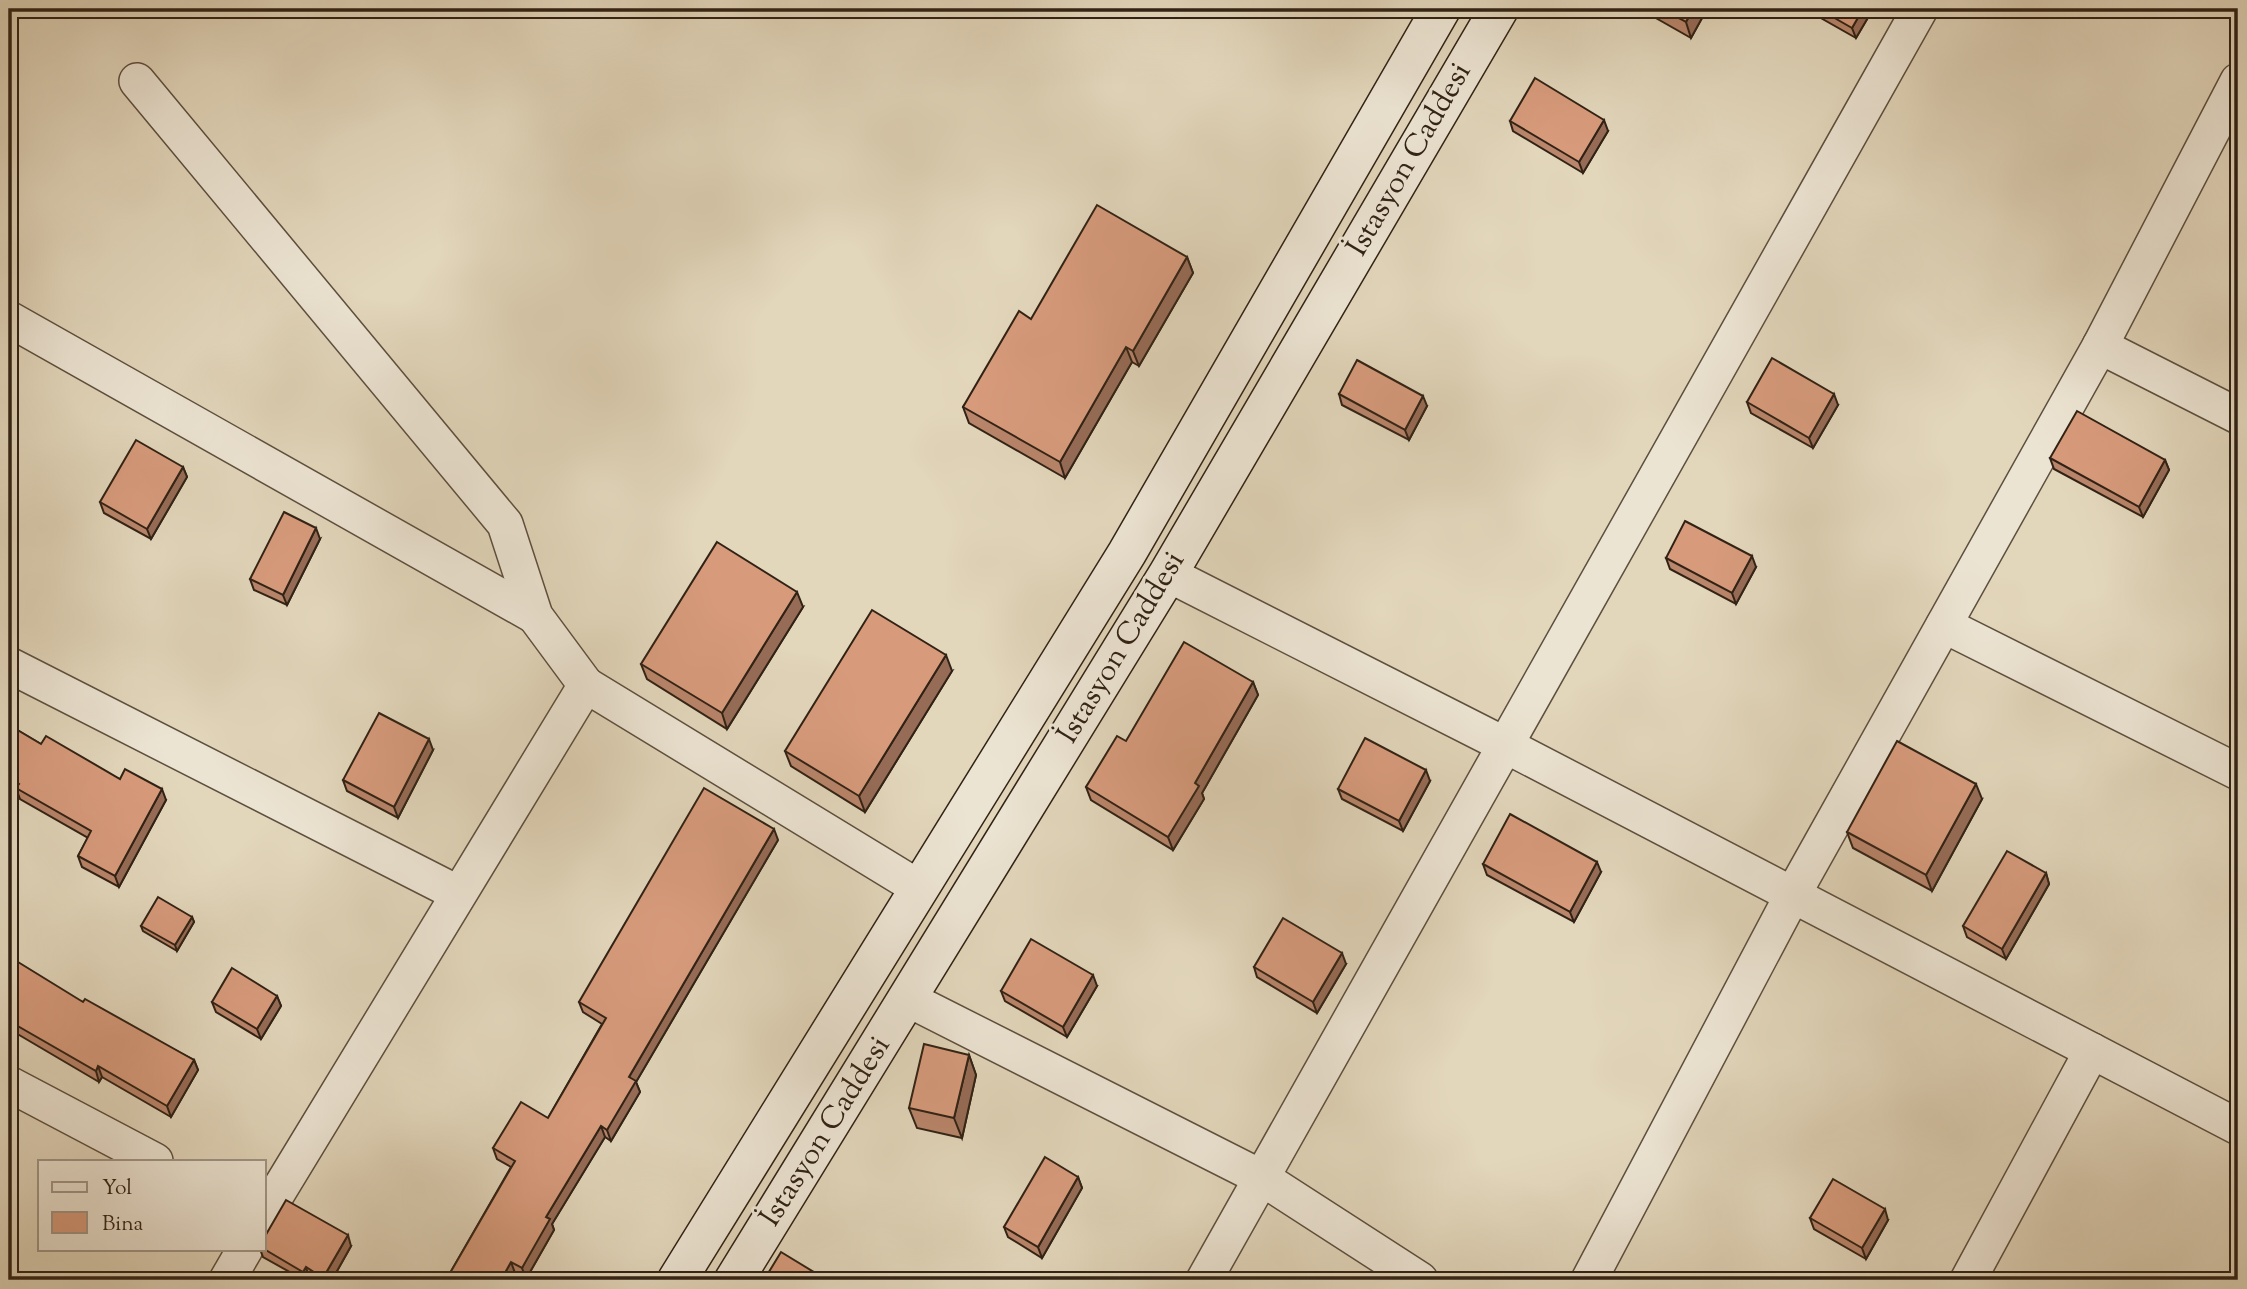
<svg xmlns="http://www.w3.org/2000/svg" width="2247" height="1289" font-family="'Sorts Mill Goudy',serif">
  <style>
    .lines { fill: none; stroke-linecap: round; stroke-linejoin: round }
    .street-casing { stroke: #5d4f3e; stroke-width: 38 }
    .secondary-casing { stroke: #312215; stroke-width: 41 }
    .street { stroke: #ece4d3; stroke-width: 35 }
    .secondary { stroke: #ece4d3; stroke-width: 38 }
    .wall { fill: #b9856b; stroke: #312215; stroke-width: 2 }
    .shaded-wall { fill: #966c57; stroke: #312215; stroke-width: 2 }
    .building { fill: #d79b7c; stroke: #312215; stroke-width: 2 }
    .labels { text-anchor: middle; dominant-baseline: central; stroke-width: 6; stroke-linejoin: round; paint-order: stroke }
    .street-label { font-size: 30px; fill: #312215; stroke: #ece4d3 }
  </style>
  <rect width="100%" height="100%" fill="#e2d6bb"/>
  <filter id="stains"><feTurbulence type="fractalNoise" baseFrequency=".00286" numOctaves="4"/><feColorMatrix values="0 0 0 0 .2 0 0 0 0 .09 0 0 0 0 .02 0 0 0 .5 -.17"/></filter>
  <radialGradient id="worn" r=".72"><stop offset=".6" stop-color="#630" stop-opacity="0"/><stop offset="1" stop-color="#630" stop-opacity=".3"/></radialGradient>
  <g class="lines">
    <defs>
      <g id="street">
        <polyline points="137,81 505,524 535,616 586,685"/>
        <polyline points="9,319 535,616"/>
        <polyline points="2100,346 2238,81"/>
        <polyline points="1168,574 1507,746 2238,1127"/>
        <polyline points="1944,625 2238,772"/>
        <polyline points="9,665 457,893"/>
        <polyline points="908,999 1262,1178 1420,1280"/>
        <polyline points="9,1084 155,1161"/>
        <polyline points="264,1215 586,685 919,888"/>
        <polyline points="227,1280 245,1249"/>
        <polyline points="1204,1280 1920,9"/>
        <polyline points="1589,1280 1792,896 2100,346 2238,416"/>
        <polyline points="1968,1280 2092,1051"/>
      </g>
      <g id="secondary">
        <polyline points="677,1280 1127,553 1441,9"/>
        <polyline points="734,1280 1168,574 1499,9"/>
      </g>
    </defs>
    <use href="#street" class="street-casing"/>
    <use href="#secondary" class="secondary-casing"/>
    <use href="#street" class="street"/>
    <use href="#secondary" class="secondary"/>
  </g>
  <g class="wall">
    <polygon points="1640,9 1707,9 1691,38"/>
    <polygon points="1805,9 1873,9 1856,38"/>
    <polygon points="1510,121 1608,131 1583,173 1513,131"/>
    <polygon points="1187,257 1193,273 1139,366 1132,362 1065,478 969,423 963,407 1031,319"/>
    <polygon points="1339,394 1427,406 1409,440 1342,405"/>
    <polygon points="1747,402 1838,405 1813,448 1751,413"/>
    <polygon points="2050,458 2165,460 2169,470 2143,517 2054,469"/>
    <polygon points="183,467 187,477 151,539 104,513 100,502"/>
    <polygon points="320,539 287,605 254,590 250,579"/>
    <polygon points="1666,558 1756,567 1736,604 1670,569"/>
    <polygon points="803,607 727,729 647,679 641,664"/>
    <polygon points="952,671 865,812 791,766 785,751"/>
    <polygon points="1253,682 1258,695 1202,793 1204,799 1173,850 1091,800 1086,787 1126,741"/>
    <polygon points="9,725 41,744 166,800 119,887 82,867 78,856 88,838 20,799 17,791 9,786"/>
    <polygon points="433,750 398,818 347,791 343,780"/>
    <polygon points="1430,781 1403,831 1342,799 1338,789"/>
    <polygon points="1982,799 1932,891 1853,848 1847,832"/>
    <polygon points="778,840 636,1082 640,1092 611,1141 605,1137 552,1224 554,1230 526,1279 515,1273 511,1280 446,1280 511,1167 497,1159 493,1148 548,1118 602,1024 583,1012 579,1002"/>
    <polygon points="1483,864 1601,872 1574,922 1487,875"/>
    <polygon points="2046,873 2049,884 2006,959 1967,937 1963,926"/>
    <polygon points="192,917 194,922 177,951 143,931 141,926"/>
    <polygon points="1346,964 1317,1013 1257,977 1254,967"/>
    <polygon points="9,977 83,1002 194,1060 198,1070 171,1117 102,1077 99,1082 9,1029"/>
    <polygon points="1097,986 1067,1037 1005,1001 1001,991"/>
    <polygon points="277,996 281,1006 261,1039 216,1012 212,1002"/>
    <polygon points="969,1055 976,1075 962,1138 917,1128 909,1108"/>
    <polygon points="1078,1177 1082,1188 1042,1258 1008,1237 1004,1227"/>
    <polygon points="1810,1218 1888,1220 1866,1259 1814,1229"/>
    <polygon points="351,1246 332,1280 313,1280 309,1278 308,1280 304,1280 263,1257 260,1249"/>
  </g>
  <g class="shaded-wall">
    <polygon points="1693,9 1707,9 1691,38 1686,22"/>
    <polygon points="1863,9 1873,9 1856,38 1852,28"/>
    <polygon points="1604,120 1608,131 1583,173 1579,162"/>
    <polygon points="1187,257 1193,273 1139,366 1133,351"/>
    <polygon points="1126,347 1132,362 1065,478 1060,462"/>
    <polygon points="1834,394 1838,405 1813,448 1809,438"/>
    <polygon points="1423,396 1427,406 1409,440 1405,430"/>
    <polygon points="2165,460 2169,470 2143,517 2139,507"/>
    <polygon points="183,467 187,477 151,539 147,529"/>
    <polygon points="316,528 320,539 287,605 283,595"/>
    <polygon points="1752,556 1756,567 1736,604 1732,593"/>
    <polygon points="797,592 803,607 727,729 722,713"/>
    <polygon points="946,655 952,671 865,812 859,796"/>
    <polygon points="1253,682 1258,695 1202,793 1204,799 1173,850 1168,837 1195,783"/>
    <polygon points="429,739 433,750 398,818 394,807"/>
    <polygon points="1426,770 1430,781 1403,831 1399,821"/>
    <polygon points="1976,784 1982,799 1932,891 1926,875"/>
    <polygon points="162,789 166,800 119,887 115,876"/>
    <polygon points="774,829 778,840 636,1082 640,1092 611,1141 607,1130 629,1077"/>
    <polygon points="1597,862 1601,872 1574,922 1570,912"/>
    <polygon points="2046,873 2049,884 2006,959 2002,949"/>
    <polygon points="192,917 194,922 177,951 175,945"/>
    <polygon points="1342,953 1346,964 1317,1013 1313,1002"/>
    <polygon points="1093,975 1097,986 1067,1037 1063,1027"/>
    <polygon points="277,996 281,1006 261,1039 257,1029"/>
    <polygon points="969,1055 976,1075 962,1138 954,1118"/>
    <polygon points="194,1060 198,1070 171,1117 167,1106"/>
    <polygon points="98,1066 102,1077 99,1082 96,1071"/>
    <polygon points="601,1126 605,1137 552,1224 554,1230 526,1279 522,1268 546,1217"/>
    <polygon points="1078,1177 1082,1188 1042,1258 1038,1247"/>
    <polygon points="1885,1209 1888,1220 1866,1259 1862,1248"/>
    <polygon points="348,1235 351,1246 332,1280 324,1280 323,1278"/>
    <polygon points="511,1262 515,1273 511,1280 501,1280"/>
    <polygon points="306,1267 309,1278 308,1280 306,1280 303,1272"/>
  </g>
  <g class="building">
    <polygon points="1662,9 1693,9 1686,22"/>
    <polygon points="1819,9 1863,9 1852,28"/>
    <polygon points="1535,78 1604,120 1579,162 1510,121"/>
    <polygon points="1097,205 1187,257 1133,351 1126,347 1060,462 963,407 1019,311 1031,319"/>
    <polygon points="1772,358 1834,394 1809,438 1747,402"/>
    <polygon points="1357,360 1423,396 1405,430 1339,394"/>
    <polygon points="2077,411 2165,460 2139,507 2050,458"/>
    <polygon points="136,440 183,467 147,529 100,502"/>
    <polygon points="284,512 316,528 283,595 250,579"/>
    <polygon points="1685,521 1752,556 1732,593 1666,558"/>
    <polygon points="717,542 797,592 722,713 641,664"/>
    <polygon points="872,610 946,655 859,796 785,751"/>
    <polygon points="1184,642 1253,682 1195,783 1199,786 1168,837 1086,787 1117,736 1126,741"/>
    <polygon points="379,713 429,739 394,807 343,780"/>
    <polygon points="9,725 41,744 46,736 120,779 125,769 162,789 115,876 78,856 91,831 16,788 19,784 9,777"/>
    <polygon points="1365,738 1426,770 1399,821 1338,789"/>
    <polygon points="1897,741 1976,784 1926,875 1847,832"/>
    <polygon points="704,788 774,829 629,1077 636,1081 607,1130 601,1126 546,1217 550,1219 522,1268 511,1262 501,1280 446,1280 515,1161 493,1148 521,1102 548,1118 606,1018 579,1002"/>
    <polygon points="1510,814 1597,862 1570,912 1483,864"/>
    <polygon points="2007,851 2046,873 2002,949 1963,926"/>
    <polygon points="158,897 192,917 175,945 141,926"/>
    <polygon points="1283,918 1342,953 1313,1002 1254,967"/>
    <polygon points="1031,939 1093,975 1063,1027 1001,991"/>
    <polygon points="18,962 83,1002 85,999 194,1060 167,1106 98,1066 96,1071 9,1021 9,977"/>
    <polygon points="232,968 277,996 257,1029 212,1002"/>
    <polygon points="924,1044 969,1055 954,1118 909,1108"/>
    <polygon points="1045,1157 1078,1177 1038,1247 1004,1227"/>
    <polygon points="1833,1179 1885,1209 1862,1248 1810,1218"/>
    <polygon points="286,1200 348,1235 323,1278 306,1267 303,1272 264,1249 264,1238"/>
    <polygon points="781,1252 827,1280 764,1280"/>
  </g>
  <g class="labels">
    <g class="street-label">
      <text transform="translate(1410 160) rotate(-60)">İstasyon Caddesi</text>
      <text transform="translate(1122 648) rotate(-59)">İstasyon Caddesi</text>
      <text transform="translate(826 1132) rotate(-58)">İstasyon Caddesi</text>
    </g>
  </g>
  <rect width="2247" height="1289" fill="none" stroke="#e2d6bb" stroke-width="35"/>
  <rect x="10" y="10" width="2226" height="1268" fill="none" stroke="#312215" stroke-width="3.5"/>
  <rect x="18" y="18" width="2212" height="1254" fill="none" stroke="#312215" stroke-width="2"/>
  <rect x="38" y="1160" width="228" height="91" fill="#ece4d3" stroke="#a19687" stroke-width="2"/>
  <rect x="52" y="1182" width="35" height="10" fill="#ece4d3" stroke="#a19687" stroke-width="2"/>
  <text x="102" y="1194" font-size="21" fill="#312215">Yol</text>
  <rect x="52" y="1212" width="35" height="21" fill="#d79b7c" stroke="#a19687" stroke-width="2"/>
  <text x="102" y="1230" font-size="21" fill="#312215">Bina</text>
  <rect width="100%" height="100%" filter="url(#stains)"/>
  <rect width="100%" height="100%" fill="url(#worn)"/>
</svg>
